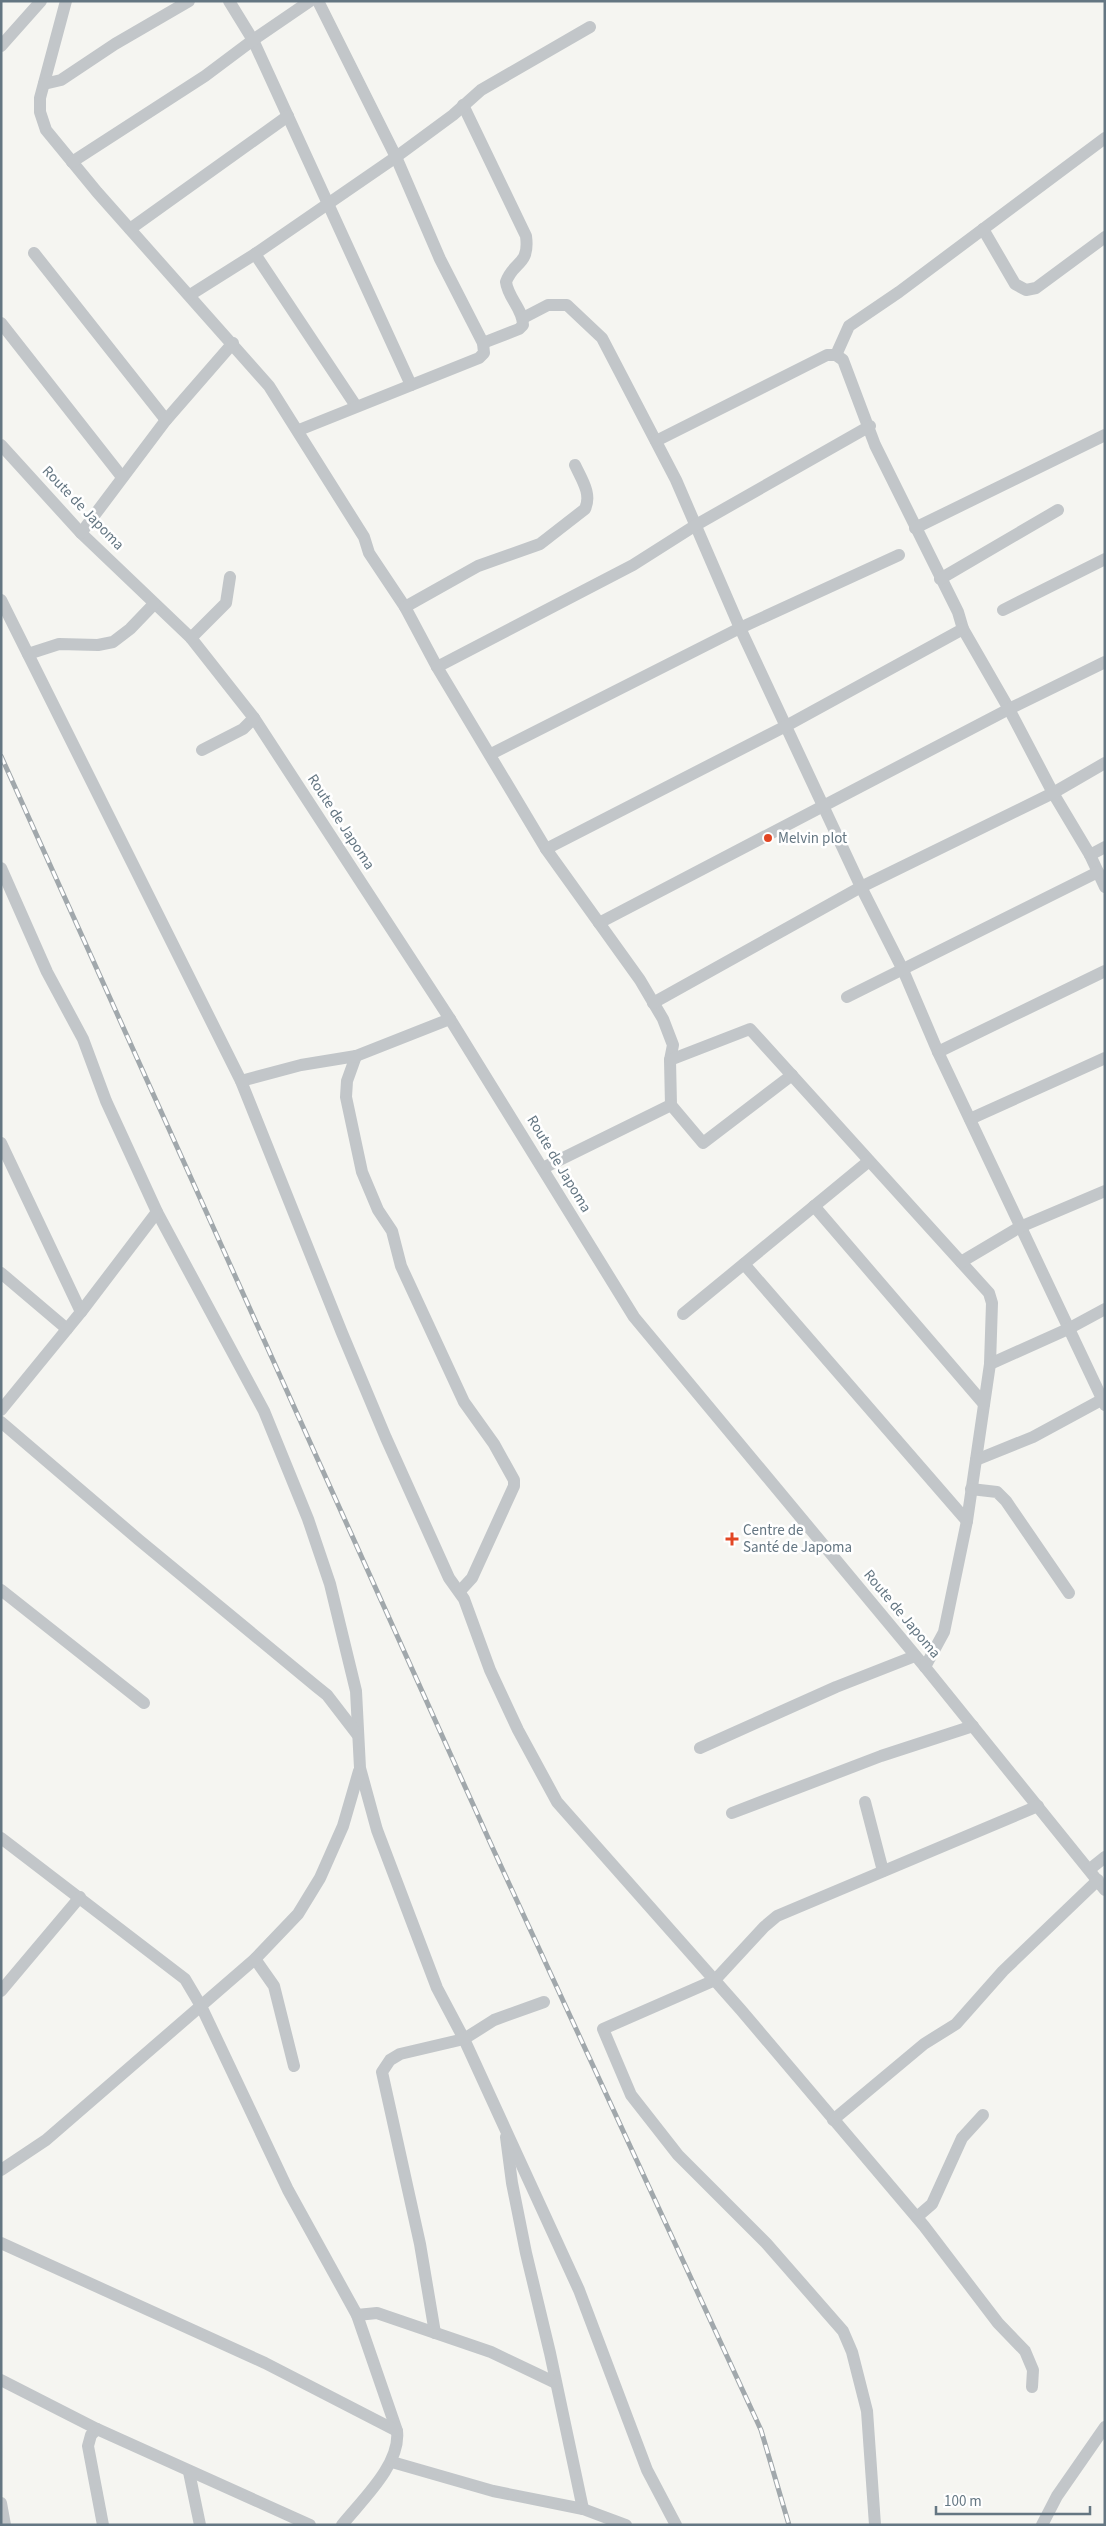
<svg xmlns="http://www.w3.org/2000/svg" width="1106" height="2526" font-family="'Source Sans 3',sans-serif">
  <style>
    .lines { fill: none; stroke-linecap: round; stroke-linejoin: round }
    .minor { stroke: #c2c6c9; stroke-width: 12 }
    .rail-casing { stroke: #a1a8ac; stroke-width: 5 }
    .rail { stroke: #fff; stroke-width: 3; stroke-dasharray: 9; stroke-linecap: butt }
    .poi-dot { fill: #e24624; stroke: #fff; stroke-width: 2 }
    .labels { text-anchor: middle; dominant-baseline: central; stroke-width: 5; stroke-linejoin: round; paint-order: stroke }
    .street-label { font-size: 15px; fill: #647682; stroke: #fff }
    .poi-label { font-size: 15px; fill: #647682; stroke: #fff; text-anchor: start }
  </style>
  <rect width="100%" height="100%" fill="#f5f5f1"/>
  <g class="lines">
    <g class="minor">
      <polyline points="66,1 40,98 40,112 46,130 97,192 269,386 364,537 369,553 405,607 437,667 546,849 640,980 663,1019 673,1045 670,1060 671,1105 703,1143 792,1075"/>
      <polyline points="229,1 253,40 411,385"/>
      <polyline points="1,46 41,1"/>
      <polyline points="44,84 61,80 115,44 189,1"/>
      <path d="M463 105 526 236C530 266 513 261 506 282 508 298 523 309 523 325L519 329 483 343"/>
      <polyline points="72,162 205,76 253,40 310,1"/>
      <polyline points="130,229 288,116"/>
      <polyline points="983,229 1015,284 1026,290 1036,288 1105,237"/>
      <polyline points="34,253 166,420"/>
      <polyline points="255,254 356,406"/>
      <polyline points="190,295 255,254 396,157 453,115 481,90 590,27"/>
      <polyline points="523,318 548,305 567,305 602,338 676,480 740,628 861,887 903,970 938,1052 1105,1405"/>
      <polyline points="1,323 122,477"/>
      <polyline points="836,355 849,326 899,292 1105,138"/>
      <polyline points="299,430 479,358 484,353 483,343 440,259 396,157 318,1"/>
      <polyline points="656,441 827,355 836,355 843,360 875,445 958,612 963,629 1009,709 1053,793 1090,855 1105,887"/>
      <polyline points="1,445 81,533 191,638 254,718 450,1019 634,1317 925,1667 1105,1890"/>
      <polyline points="915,528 1105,435"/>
      <polyline points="81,533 166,420 233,343"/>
      <polyline points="940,579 1058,510"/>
      <polyline points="1,600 241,1081 342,1333 386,1438 449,1578 464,1599 490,1670 518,1730 557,1802 741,2010 924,2226 998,2323 1025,2351 1033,2370 1032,2387"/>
      <path d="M405 607 478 566 540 544 585 509C592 494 582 480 575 465"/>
      <polyline points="1003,610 1105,559"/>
      <polyline points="191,638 226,603 230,577"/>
      <polyline points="28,654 59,644 98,645 113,642 130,629 154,604"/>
      <polyline points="437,667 633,565 696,525 870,426"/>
      <polyline points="202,750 243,729 254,718"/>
      <polyline points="491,754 740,628 899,555"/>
      <polyline points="546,849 786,726 963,629"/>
      <polyline points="1090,855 1105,847"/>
      <polyline points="1,868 47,972 83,1039 106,1101 157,1212 264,1411 308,1519 330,1584 356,1691 360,1768 377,1830 437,1988 464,2039 579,2290 647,2470 676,2525"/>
      <polyline points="599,923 1009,709 1105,662"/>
      <polyline points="847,997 1098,872"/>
      <polyline points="653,1003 861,887 1053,793 1105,763"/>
      <polyline points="938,1052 1105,971"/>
      <polyline points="356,1056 347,1081 346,1097 362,1172 378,1210 392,1231 401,1266 464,1402 494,1444 514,1480 514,1486 472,1578 460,1591"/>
      <polyline points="670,1060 750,1029 989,1293 992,1303 990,1364 967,1521 944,1632 925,1667"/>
      <polyline points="241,1081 301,1065 356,1056 450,1019"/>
      <polyline points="970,1119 1105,1058"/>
      <polyline points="1,1143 81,1312"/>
      <polyline points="543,1168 671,1105"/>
      <polyline points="814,1206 984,1404"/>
      <polyline points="961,1262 1020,1227 1105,1191"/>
      <polyline points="744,1264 967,1521"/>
      <polyline points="1,1273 67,1329"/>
      <polyline points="683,1314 869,1161"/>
      <polyline points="990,1364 1068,1329 1105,1309"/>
      <polyline points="1,1410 81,1312 157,1212"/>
      <polyline points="1,1422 139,1540 317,1687 327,1695 357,1734"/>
      <polyline points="976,1460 1033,1437 1105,1398"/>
      <polyline points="971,1489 997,1492 1006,1501 1069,1593"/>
      <polyline points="1,1590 144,1703"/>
      <polyline points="700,1748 836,1687 915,1656"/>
      <polyline points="865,1802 883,1871"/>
      <polyline points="732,1813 881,1756 973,1726"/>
      <path d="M1 1838 185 1979 201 2006 288 2190 357 2315 397 2431C401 2464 362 2500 342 2525"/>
      <polyline points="1090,1869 1105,1857"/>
      <polyline points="255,1959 274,1986 294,2066"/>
      <polyline points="1,1991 80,1897"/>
      <polyline points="833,2120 924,2044 956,2024 1003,1971 1098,1880"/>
      <polyline points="506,2137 512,2183 526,2253 550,2353 583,2509"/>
      <polyline points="1,2170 46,2140 255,1959 298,1914 320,1878 343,1826 359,1771"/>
      <polyline points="917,2217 932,2204 962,2138 983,2115"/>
      <polyline points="1,2243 265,2363 397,2431"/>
      <polyline points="357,2315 377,2313 491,2352 556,2383"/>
      <polyline points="435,2333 420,2244 382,2072 390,2060 400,2054 464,2039 494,2020 544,2002"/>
      <polyline points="1,2380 97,2429 310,2525"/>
      <polyline points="97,2429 91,2435 88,2446 103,2525"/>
      <polyline points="392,2462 493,2491 583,2509 626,2525"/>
      <polyline points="189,2472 200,2525"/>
      <polyline points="1,2503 5,2525"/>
      <polyline points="875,2525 867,2411 852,2352 843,2331 766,2243 678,2155 631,2095 603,2029 715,1980 764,1927 777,1916 1038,1806"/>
      <polyline points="1042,2525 1057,2496 1105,2427"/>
    </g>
    <defs>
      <polyline id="rail" points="1,756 494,1851 761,2430 789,2525"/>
    </defs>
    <use href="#rail" class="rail-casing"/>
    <use href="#rail" class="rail"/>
  </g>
  <g class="poi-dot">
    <circle cx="768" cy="838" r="5"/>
    <path d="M729.5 1531.5h5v5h5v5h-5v5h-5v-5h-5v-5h5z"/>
  </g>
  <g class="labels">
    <g class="street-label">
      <text transform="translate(83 508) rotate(46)">Route de Japoma</text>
      <text transform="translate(341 822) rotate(57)">Route de Japoma</text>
      <text transform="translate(559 1164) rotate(59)">Route de Japoma</text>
      <text transform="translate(902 1614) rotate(50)">Route de Japoma</text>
    </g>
    <g class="poi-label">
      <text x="778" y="838">Melvin plot</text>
      <text x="743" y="1530">Centre de<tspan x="743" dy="17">Santé de Japoma</tspan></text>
    </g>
  </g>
  <rect width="1106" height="2526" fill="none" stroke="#647682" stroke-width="5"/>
  <path d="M936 2506v8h154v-8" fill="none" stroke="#647682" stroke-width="2.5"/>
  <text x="944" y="2506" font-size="15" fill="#647682" stroke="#ffffff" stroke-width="4" paint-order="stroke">100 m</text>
</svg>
